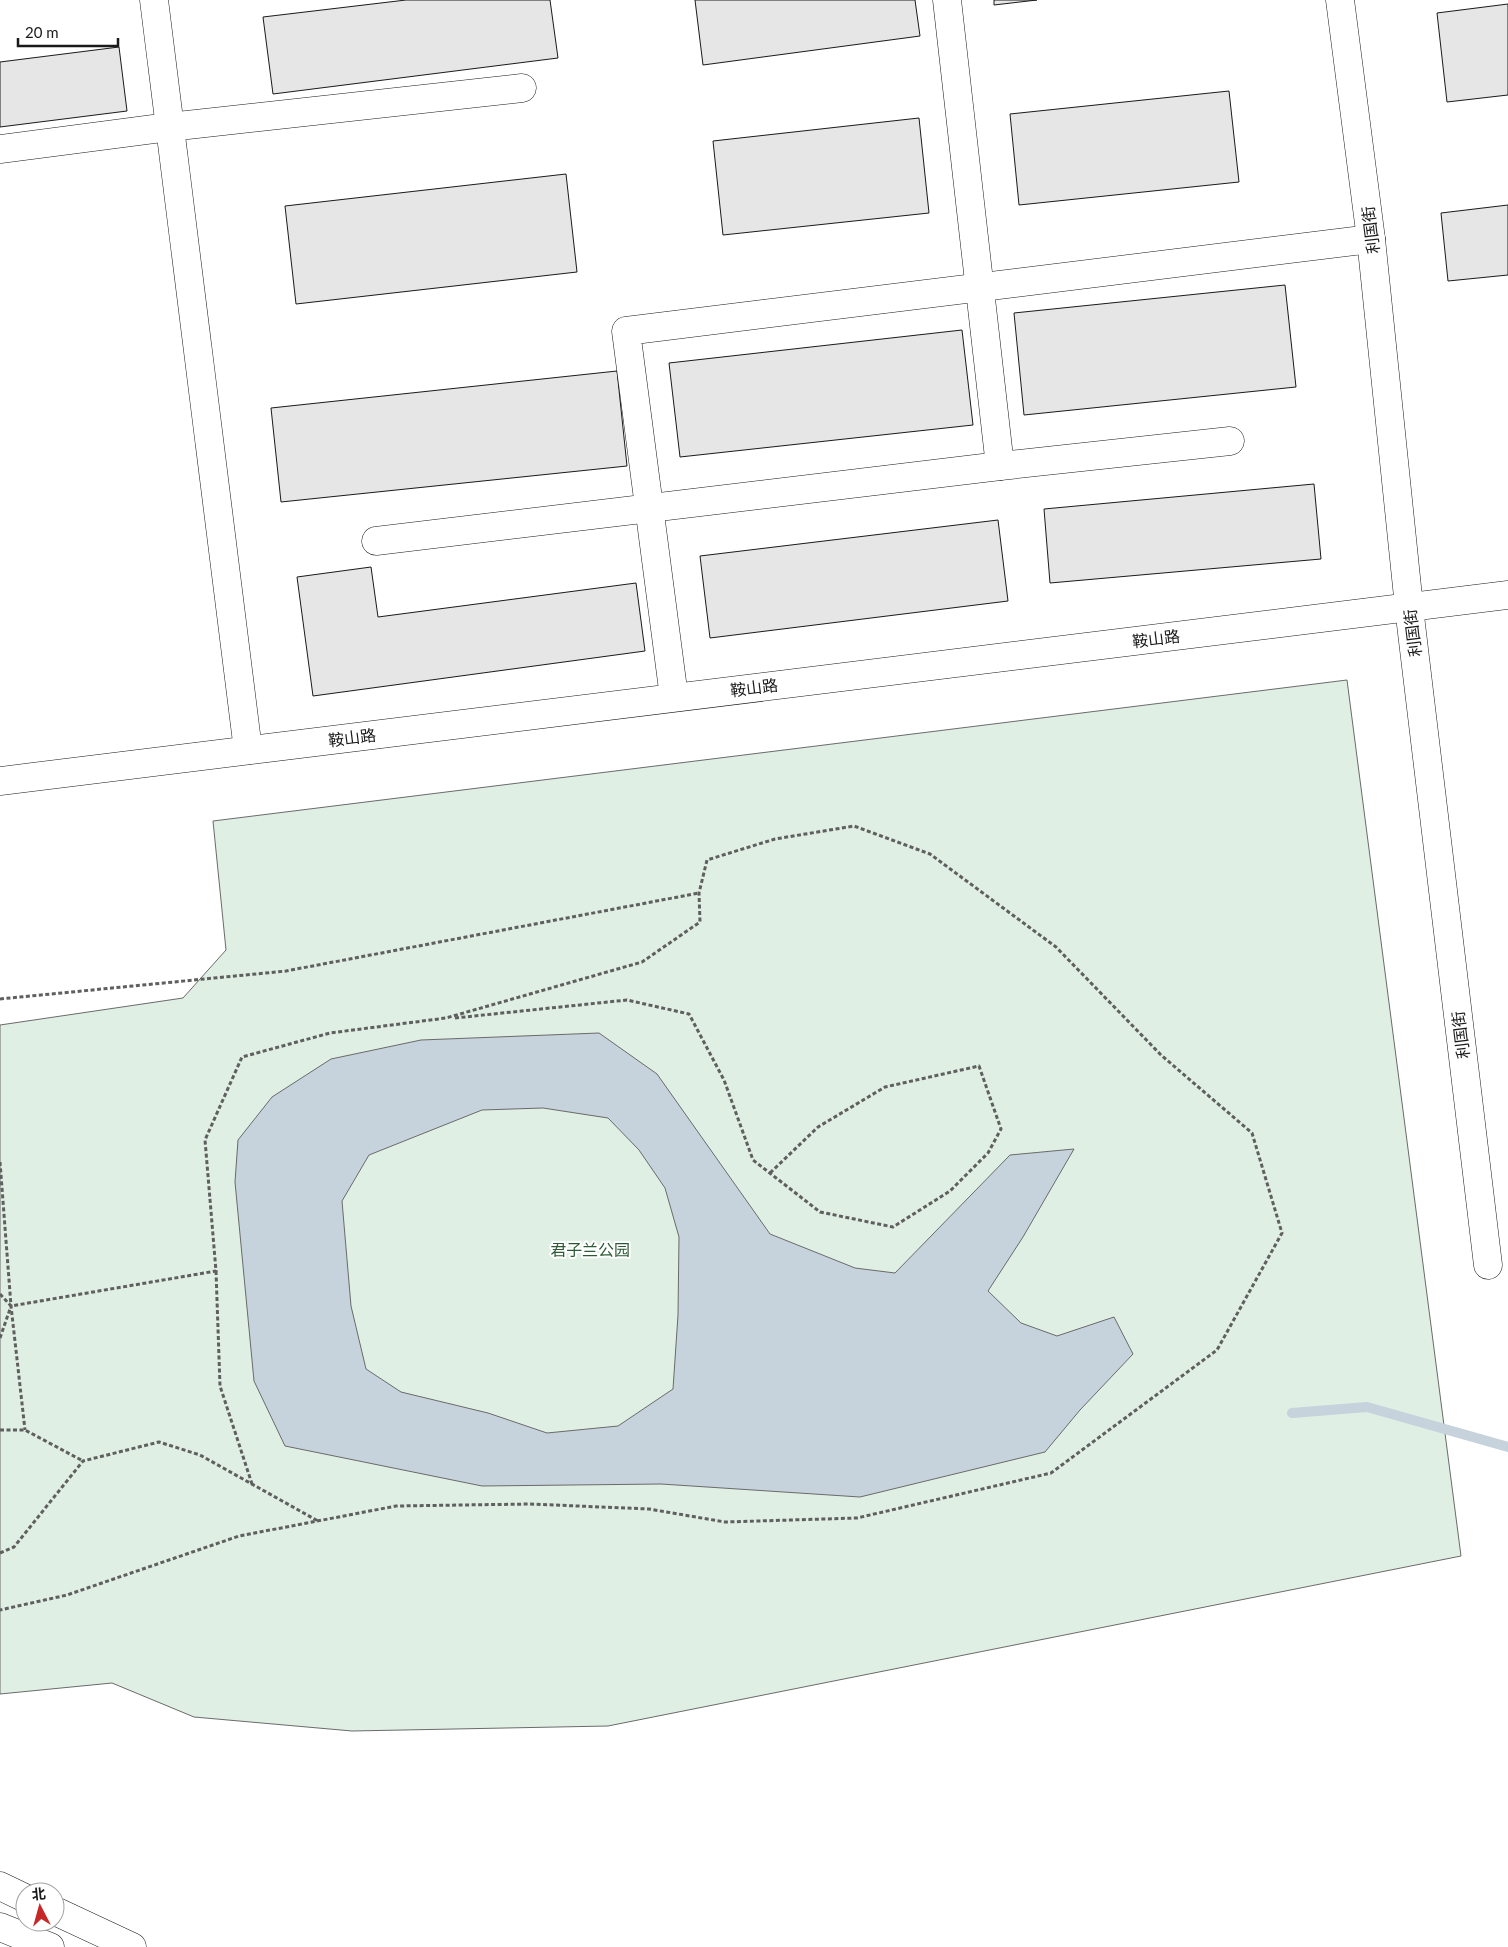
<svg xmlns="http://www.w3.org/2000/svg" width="1508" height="1947" font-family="Lato,'Noto Sans SC',sans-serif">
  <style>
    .green { fill: #e0efe3; stroke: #6a6a6a }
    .water { fill: #c6d2dc; stroke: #6a6a6a; fill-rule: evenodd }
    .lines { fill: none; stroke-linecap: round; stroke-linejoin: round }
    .stream { stroke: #c6d2dc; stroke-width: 10 }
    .building { fill: #e6e6e6; stroke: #1a1a1a }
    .minor-casing { stroke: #1a1a1a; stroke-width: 29 }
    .major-casing { stroke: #1a1a1a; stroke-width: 29 }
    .highway-casing { stroke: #1a1a1a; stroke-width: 29 }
    .path { stroke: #5f5f5f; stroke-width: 3; stroke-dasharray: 4 2.5; stroke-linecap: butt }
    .minor { stroke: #fff; stroke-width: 28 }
    .major { stroke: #fff; stroke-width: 28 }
    .highway { stroke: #fff; stroke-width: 28 }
    .labels { text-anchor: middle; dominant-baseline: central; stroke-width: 4; stroke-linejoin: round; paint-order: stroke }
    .street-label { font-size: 16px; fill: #1a1a1a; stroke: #fff }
    .park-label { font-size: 16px; fill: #2b5a34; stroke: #fff }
  </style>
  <rect width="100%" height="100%" fill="#fff"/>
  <polygon class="green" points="1347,680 1461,1556 608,1726 352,1731 194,1717 112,1683 0,1694 0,1025 183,998 226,950 213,821"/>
  <path class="water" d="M599 1033 657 1074 770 1234 855 1268 895 1273 1010 1155 1074 1149 1023 1237 988 1291 1021 1323 1057 1336 1114 1317 1133 1354 1080 1410 1045 1452 860 1497 661 1484 482 1486 285 1446 254 1381 235 1182 238 1140 272 1097 331 1059 421 1040ZM543 1108 608 1118 639 1150 665 1188 679 1237 678 1315 673 1389 618 1426 547 1433 488 1413 401 1392 366 1369 351 1306 342 1201 369 1155 482 1110Z"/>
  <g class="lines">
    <polyline class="stream" points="1292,1413 1367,1407 1508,1447"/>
  </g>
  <g class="building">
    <polygon points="406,0 550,0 558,58 273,94 263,17"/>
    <polygon points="695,0 915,0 920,36 703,65"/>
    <polygon points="994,0 1037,0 994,5"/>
    <polygon points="1508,4 1508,95 1447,102 1437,13"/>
    <polygon points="119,47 127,111 0,127 0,62"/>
    <polygon points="1229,91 1239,182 1019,205 1010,114"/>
    <polygon points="919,118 929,213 723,235 713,141"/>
    <polygon points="566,174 577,272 296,304 285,206"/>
    <polygon points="1508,205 1508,275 1448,281 1441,213"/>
    <polygon points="1285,285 1296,387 1024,415 1014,313"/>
    <polygon points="962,330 973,425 680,457 669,363"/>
    <polygon points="617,371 627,466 281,502 271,408"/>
    <polygon points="1314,484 1321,559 1050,583 1044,509"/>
    <polygon points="998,520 1008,601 710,638 700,556"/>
    <polygon points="371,567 378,617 636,583 645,651 313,696 297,577"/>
  </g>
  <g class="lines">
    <defs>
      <g id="minor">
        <polyline points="154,0 248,750"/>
        <polyline points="947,0 1000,466"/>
        <polyline points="1340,0 1371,239 1410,616 1488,1265"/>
        <polyline points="0,149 169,127 522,88"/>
        <polyline points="376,541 1000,466 1230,441"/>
        <polyline points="674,697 626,331 1371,239"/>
        <polyline points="0,781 1508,595"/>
      </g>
      <g id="major">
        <polyline points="0,1886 25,1898"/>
        <polyline points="55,1911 132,1947"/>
      </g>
      <polyline id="highway" points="0,1927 50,1947"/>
    </defs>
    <use href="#minor" class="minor-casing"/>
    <use href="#major" class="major-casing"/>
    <use href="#highway" class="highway-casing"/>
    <g class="path">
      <polyline points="0,999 286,971 699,893"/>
      <polyline points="455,1018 627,1000 689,1014 724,1080 753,1160 820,1212 893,1227 950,1191 988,1153 1001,1129 979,1066 885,1087 818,1127 770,1173"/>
      <polyline points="0,1162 11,1306 25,1430"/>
      <polyline points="216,1271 220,1386 252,1484"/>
      <polyline points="0,1294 11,1306 216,1271 205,1140 242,1057 330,1033 446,1018 642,962 700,922 699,893 707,860 775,839 854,826 930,854 1056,947 1161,1055 1252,1133 1282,1233 1217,1350 1051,1473 857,1518 725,1522 649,1509 530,1504 396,1506 239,1536 67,1595 0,1610"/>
      <polyline points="0,1338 10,1309"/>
      <polyline points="0,1430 25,1430 83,1461"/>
      <polyline points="0,1553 14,1547 83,1461 159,1442 200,1455 318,1521"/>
    </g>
    <use href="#minor" class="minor"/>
    <use href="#major" class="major"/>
    <use href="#highway" class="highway"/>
  </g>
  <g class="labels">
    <g class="street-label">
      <text transform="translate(1370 230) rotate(-97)">利国街</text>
      <text transform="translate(1412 633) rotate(-97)">利国街</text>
      <text transform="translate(1156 638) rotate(-7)">鞍山路</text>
      <text transform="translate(754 687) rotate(-7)">鞍山路</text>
      <text transform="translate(352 737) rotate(-7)">鞍山路</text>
      <text transform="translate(1460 1035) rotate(-97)">利国街</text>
    </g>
    <g class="park-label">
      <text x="590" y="1249">君子兰公园</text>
    </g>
  </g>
  <g transform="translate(40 1907) rotate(354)"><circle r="24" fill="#ffffff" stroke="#a3a3a3"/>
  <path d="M0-4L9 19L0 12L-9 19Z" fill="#c62828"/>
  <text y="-8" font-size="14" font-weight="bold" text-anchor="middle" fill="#1a1a1a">北</text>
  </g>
  <path d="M18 38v8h100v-8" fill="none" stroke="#1a1a1a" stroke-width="2.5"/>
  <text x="25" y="38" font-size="15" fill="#1a1a1a" stroke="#ffffff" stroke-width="4" paint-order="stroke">20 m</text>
</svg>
